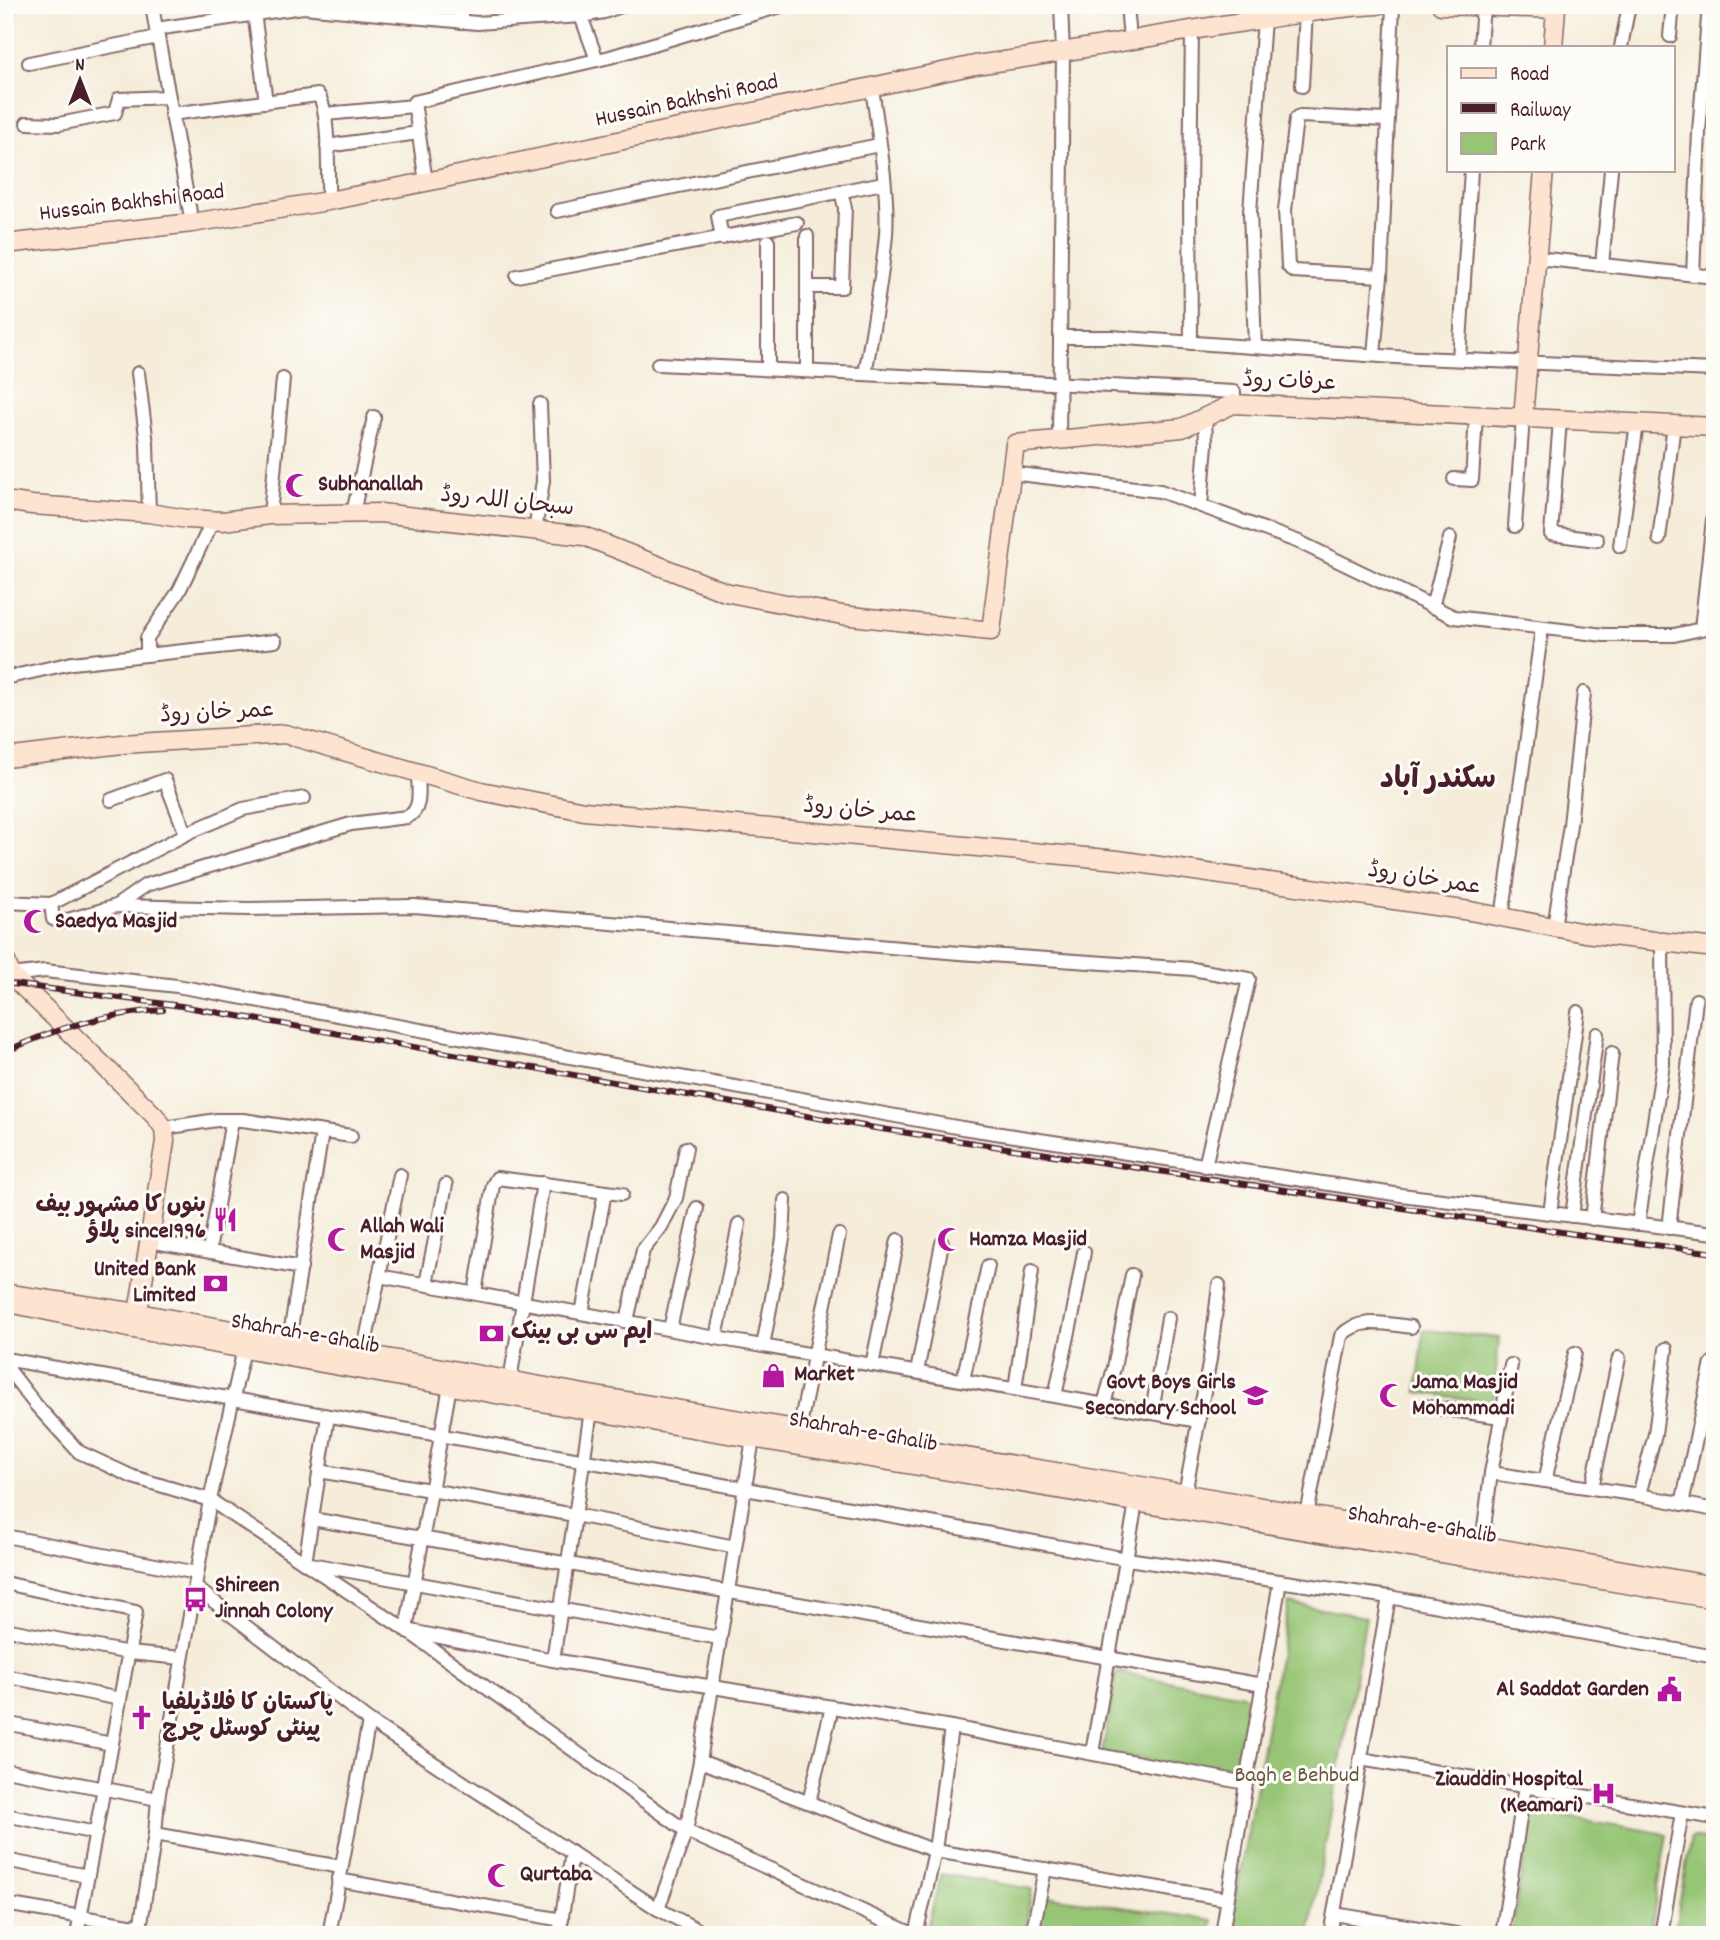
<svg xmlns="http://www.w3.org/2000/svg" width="1720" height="1940" font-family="Dekko,'Playpen Sans Arabic',sans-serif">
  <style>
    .green { fill: #96c574; stroke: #707250; stroke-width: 2 }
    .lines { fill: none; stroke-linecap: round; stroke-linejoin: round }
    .street-casing { stroke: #866768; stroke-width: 16 }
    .secondary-casing { stroke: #866768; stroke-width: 21 }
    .street { stroke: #fff; stroke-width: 12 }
    .secondary { stroke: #fde4d0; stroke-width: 18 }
    .rail-casing { stroke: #4a1f2b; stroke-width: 6 }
    .rail { stroke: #fdfcf7; stroke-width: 3.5; stroke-dasharray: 10; stroke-linecap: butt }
    .labels { text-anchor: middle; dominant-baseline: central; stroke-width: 6; stroke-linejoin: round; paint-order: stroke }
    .street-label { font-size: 23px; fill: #4a1f2b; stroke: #fdfcf7 }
    .poi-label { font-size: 23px; font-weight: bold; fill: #4a1f2b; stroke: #fdfcf7; text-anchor: start }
    .park-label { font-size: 23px; fill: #655945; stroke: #fdfcf7 }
    .district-label { font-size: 30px; font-weight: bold; fill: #4a1f2b; stroke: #fdfcf7 }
  </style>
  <rect width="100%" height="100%" fill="#fdfcf7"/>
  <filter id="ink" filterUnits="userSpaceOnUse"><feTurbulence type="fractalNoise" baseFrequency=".0143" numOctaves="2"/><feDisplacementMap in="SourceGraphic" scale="14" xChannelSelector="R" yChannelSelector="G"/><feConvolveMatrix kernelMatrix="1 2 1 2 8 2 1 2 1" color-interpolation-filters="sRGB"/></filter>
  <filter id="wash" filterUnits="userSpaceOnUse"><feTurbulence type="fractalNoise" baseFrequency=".00686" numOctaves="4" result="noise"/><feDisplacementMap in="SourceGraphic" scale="28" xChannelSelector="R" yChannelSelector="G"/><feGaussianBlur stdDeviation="1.57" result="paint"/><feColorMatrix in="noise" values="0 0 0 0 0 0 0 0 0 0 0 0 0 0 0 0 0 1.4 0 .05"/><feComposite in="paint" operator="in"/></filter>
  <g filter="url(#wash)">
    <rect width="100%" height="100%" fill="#f5edda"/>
    <g class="green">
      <polygon points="1424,1330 1499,1338 1493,1403 1417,1392"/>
      <polygon points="1289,1603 1366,1617 1309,1935 1229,1935"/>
      <polygon points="1117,1672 1254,1697 1240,1776 1102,1752"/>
      <polygon points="1532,1811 1667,1834 1650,1935 1511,1935"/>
      <polygon points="1691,1837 1715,1841 1715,1935 1674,1935"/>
      <polygon points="941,1874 1032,1889 1024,1935 925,1935"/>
      <polygon points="1044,1896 1213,1920 1210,1935 1037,1935"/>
    </g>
  </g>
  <g filter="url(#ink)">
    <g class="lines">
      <defs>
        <g id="street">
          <polyline points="152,5 156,29"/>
          <polyline points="253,5 266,102"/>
          <polyline points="1127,5 1130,39"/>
          <polyline points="581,16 597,60"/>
          <polyline points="7,19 8,5"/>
          <polyline points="461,22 461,5"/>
          <polyline points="1670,36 1673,5"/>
          <polyline points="158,37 192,223"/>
          <polyline points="1480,47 1483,5"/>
          <polyline points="1621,47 1629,5"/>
          <polyline points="29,63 158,37 156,29 303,7 477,23 581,16 604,12 624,5"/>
          <polyline points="1302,86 1306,11"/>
          <path d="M171 114 318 95C330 108 328 180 328 201"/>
          <polyline points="325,114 414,106"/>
          <polyline points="27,123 59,124 115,113 119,99 168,97"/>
          <polyline points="327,146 418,133"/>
          <polyline points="426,182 414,102 610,57 784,5"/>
          <polyline points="557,211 879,145"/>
          <polyline points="807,236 807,371"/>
          <polyline points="722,238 718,216 883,183"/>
          <polyline points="768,241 768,369"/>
          <polyline points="1537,258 1715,277"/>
          <polyline points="1602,265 1611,170"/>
          <polyline points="1693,275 1699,132 1709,5"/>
          <polyline points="517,276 797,223"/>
          <polyline points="1381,276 1293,271 1288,266 1285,210 1296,119 1300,116 1387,120"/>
          <polyline points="807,287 842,287 845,208 841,191"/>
          <polyline points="1060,337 1111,337 1395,357 1715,370"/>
          <polyline points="1191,343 1190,192 1192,30"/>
          <polyline points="1255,347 1250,212 1264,19"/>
          <polyline points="1374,355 1381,276 1393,5"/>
          <polyline points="1459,359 1471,170"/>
          <polyline points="658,364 1234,392 1233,404"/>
          <polyline points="138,373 147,444 149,513"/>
          <path d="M865 374C873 328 882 281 886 234 889 192 878 131 872 88"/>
          <polyline points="1560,420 1551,534 1597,540"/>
          <polyline points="1059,439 1063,53 1061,5"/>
          <polyline points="1011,473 1160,491 1299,542 1454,617 1604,635 1674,635 1715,626"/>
          <polyline points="1454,479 1472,480 1476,416"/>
          <polyline points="1201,506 1206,444 1205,417"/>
          <polyline points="353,513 374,417"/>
          <polyline points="270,515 283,379"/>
          <polyline points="1515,526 1523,418"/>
          <polyline points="535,531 543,481 540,404"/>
          <polyline points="1659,539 1674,425"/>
          <polyline points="1620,546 1637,423"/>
          <polyline points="1432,607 1450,538"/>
          <polyline points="1701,629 1715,501"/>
          <polyline points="147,655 147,638 179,591 213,520"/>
          <polyline points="5,678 72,663 275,641"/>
          <polyline points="111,800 165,780 186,834"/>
          <polyline points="5,902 51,904 190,832 243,809 304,798"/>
          <polyline points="51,904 53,919 61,922 116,906 249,909 414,906 959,953 1192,969 1249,979 1205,1166"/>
          <path d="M116 906 146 885 351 824 407 817C423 810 418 788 418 773"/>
          <polyline points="1502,918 1542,628"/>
          <polyline points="1554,927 1570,825 1584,693"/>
          <polyline points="11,975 45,971 177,986 962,1128 1401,1195 1715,1233"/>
          <polyline points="164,1128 217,1120 243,1120 351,1136"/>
          <polyline points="1550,1213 1578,1012"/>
          <polyline points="1572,1216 1597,1034"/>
          <polyline points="1592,1219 1612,1053"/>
          <polyline points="1638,1224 1663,1064 1662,942"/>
          <polyline points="1669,1228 1696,1000"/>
          <polyline points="149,1241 301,1268"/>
          <polyline points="209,1251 232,1120"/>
          <polyline points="379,1276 716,1338 1199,1421"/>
          <polyline points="426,1284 446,1185"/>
          <polyline points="475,1293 493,1185 497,1178 622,1194"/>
          <polyline points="582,1313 605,1192"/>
          <polyline points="627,1321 643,1250 661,1227 676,1198 686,1148"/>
          <polyline points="670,1329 697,1208"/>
          <polyline points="716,1338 739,1224"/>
          <polyline points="289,1341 322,1132"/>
          <polyline points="763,1346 783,1239 785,1200"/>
          <polyline points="363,1354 400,1175"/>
          <polyline points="5,1359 746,1489 1127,1559 1389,1597 1715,1657"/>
          <polyline points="5,1365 35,1404 79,1452 133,1477 210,1500 406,1630 686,1831 915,1935"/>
          <polyline points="872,1365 898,1240"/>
          <polyline points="917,1372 942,1243"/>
          <polyline points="510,1380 543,1183"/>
          <polyline points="963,1380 988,1266"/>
          <polyline points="450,1386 406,1630 553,1660 951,1727 1246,1783 1222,1935"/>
          <polyline points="1015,1389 1032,1271"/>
          <polyline points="1055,1396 1073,1313 1084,1252"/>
          <polyline points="1104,1404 1114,1368 1132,1275"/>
          <polyline points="1423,1406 1501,1417"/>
          <polyline points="1152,1412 1168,1318"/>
          <polyline points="328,1416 305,1563 719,1638"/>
          <polyline points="799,1430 839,1235"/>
          <polyline points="319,1471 575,1515 735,1547"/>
          <polyline points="1491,1473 1639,1495 1715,1510"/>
          <polyline points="1545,1481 1575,1353"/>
          <polyline points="1592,1488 1619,1358"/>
          <polyline points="1185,1494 1210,1359 1219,1285"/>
          <polyline points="1639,1495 1655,1434 1666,1349"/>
          <polyline points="1682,1504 1712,1363"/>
          <path d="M1307 1515 1341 1336C1359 1316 1386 1324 1411 1327"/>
          <polyline points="312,1519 1263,1685"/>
          <polyline points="5,1536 197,1573"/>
          <polyline points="1481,1551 1491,1473 1511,1365"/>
          <polyline points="5,1583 136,1612 77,1935"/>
          <polyline points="195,1587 369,1721 658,1909 708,1935"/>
          <polyline points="5,1629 129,1653 182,1658"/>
          <polyline points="553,1660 591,1411"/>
          <polyline points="5,1676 120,1699"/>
          <polyline points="5,1723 112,1744"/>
          <polyline points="1092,1753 1136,1503"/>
          <polyline points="1360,1759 1715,1818"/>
          <polyline points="700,1761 935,1851 1227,1899"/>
          <polyline points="5,1770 158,1799"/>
          <polyline points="1246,1783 1280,1581"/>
          <polyline points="809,1802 832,1707"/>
          <polyline points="5,1815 96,1833"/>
          <polyline points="155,1834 341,1867"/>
          <polyline points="5,1860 88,1876"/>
          <polyline points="338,1880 562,1920"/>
          <polyline points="5,1904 141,1927"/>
          <polyline points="658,1909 686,1831 700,1761 753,1439"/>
          <polyline points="1334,1914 1462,1935"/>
          <polyline points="139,1935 155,1834 158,1799 210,1500 244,1349"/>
          <polyline points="329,1935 369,1721"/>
          <polyline points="559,1935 572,1853"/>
          <polyline points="916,1935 935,1851 951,1727"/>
          <polyline points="1032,1935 1045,1869"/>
          <polyline points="1330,1935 1389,1597"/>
          <polyline points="1502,1935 1525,1786"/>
          <polyline points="1661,1935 1682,1813"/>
        </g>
        <g id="secondary">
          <polyline points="1441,5 1556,9 1553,47"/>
          <path d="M5 244 192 223 328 201 426 182 975 65C1067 53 1158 34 1250 21 1293 15 1334 7 1378 5"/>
          <polyline points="1523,418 1544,170"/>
          <polyline points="5,501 32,505 149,513 187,519 223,521 270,515 380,513 584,536 725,592 842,615 991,631 1015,444 1182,428 1233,404 1715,427"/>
          <polyline points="5,758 122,744 285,734 481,791 584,811 1118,860 1470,911 1585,933 1715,948"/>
          <polyline points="5,959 11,975 155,1116 164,1128 165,1141 138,1313"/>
          <polyline points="9,1294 138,1313 590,1395 1135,1485 1715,1586"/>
          <polyline points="5,1302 133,1329 591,1411 1715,1599"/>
        </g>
      </defs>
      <use href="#street" class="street-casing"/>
      <use href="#secondary" class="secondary-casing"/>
      <use href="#street" class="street"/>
      <use href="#secondary" class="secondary"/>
      <defs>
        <g id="rail">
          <polyline points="5,983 181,1006 875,1128 1601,1238 1715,1253"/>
          <path d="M5 1052C55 1028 107 1013 163 1010"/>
        </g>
      </defs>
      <use href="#rail" class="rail-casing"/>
      <use href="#rail" class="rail"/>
    </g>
  </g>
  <defs>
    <symbol id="mosque-bare" viewBox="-9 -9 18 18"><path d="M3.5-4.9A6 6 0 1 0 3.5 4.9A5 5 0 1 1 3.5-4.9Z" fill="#b5179e" stroke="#fdfcf7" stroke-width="2.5" paint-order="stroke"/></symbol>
    <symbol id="restaurant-bare" viewBox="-9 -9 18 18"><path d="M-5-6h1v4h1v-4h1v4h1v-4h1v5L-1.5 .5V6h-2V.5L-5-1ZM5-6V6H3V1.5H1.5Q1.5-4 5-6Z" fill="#b5179e" stroke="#fdfcf7" stroke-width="2.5" paint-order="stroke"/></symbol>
    <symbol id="bank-bare" viewBox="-9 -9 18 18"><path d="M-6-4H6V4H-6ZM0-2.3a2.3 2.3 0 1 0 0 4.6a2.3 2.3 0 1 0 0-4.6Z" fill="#b5179e" stroke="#fdfcf7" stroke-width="2.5" paint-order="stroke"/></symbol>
    <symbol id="shop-bare" viewBox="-9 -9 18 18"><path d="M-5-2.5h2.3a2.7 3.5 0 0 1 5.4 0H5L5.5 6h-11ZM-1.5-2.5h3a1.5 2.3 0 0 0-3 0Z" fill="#b5179e" stroke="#fdfcf7" stroke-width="2.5" paint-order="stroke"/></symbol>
    <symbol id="school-bare" viewBox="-9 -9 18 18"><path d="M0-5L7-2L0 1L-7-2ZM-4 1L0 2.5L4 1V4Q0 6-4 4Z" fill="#b5179e" stroke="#fdfcf7" stroke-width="2.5" paint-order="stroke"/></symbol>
    <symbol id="bus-bare" viewBox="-9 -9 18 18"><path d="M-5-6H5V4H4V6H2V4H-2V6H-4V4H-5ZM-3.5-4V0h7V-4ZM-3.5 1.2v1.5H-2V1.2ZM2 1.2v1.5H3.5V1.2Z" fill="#b5179e" stroke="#fdfcf7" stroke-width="2.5" paint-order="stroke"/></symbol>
    <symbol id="civic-bare" viewBox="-9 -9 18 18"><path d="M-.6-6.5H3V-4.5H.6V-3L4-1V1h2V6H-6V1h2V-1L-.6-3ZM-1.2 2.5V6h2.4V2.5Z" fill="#b5179e" stroke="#fdfcf7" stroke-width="2.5" paint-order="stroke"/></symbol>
    <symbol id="church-bare" viewBox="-9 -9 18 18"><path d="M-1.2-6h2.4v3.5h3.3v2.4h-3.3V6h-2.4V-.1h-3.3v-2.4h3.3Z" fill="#b5179e" stroke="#fdfcf7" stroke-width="2.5" paint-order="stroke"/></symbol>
    <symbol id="hospital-bare" viewBox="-9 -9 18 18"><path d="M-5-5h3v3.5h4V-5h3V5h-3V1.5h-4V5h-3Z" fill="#b5179e" stroke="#fdfcf7" stroke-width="2.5" paint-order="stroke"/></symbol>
  </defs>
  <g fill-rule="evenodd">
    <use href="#mosque-bare" x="280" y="468" width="35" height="35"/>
    <use href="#mosque-bare" x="18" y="904" width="35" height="35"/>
    <use href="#restaurant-bare" x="208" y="1202" width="35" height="35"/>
    <use href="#mosque-bare" x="322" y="1222" width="35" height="35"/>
    <use href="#mosque-bare" x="932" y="1222" width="35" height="35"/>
    <use href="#bank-bare" x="198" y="1266" width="35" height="35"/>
    <use href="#bank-bare" x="474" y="1316" width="35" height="35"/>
    <use href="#shop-bare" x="756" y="1358" width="35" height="35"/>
    <use href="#school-bare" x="1238" y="1378" width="35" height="35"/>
    <use href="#mosque-bare" x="1374" y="1378" width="35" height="35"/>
    <use href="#bus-bare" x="178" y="1582" width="35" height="35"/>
    <use href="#civic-bare" x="1652" y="1672" width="35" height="35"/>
    <use href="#church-bare" x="124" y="1700" width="35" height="35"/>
    <use href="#hospital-bare" x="1586" y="1776" width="35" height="35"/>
    <use href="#mosque-bare" x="482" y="1858" width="35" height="35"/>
  </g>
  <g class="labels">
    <g class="street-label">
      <text transform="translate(687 102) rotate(-12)">Hussain Bakhshi Road</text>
      <text transform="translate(132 204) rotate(-7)">Hussain Bakhshi Road</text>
      <text transform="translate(1289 383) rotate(2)">عرفات روڈ</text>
      <text transform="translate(507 503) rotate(6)">سبحان اللہ روڈ</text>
      <text transform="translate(217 714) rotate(-3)">عمر خان روڈ</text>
      <text transform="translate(860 812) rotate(5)">عمر خان روڈ</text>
      <text transform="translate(1424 880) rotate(9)">عمر خان روڈ</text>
      <text transform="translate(305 1335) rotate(10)">Shahrah-e-Ghalib</text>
      <text transform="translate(863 1433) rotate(10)">Shahrah-e-Ghalib</text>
      <text transform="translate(1422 1526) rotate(9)">Shahrah-e-Ghalib</text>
    </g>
    <g class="poi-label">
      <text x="318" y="485">Subhanallah</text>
      <text x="55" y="922">Saedya Masjid</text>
      <text x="206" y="1206" text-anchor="end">بنوں کا مشہور بیف<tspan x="206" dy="26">پلاؤ since1996</tspan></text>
      <text x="360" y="1227">Allah Wali<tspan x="360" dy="26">Masjid</tspan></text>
      <text x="969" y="1240">Hamza Masjid</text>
      <text x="196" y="1270" text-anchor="end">United Bank<tspan x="196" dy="26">Limited</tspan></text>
      <text x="511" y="1333">ایم سی بی بینک</text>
      <text x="794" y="1375">Market</text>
      <text x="1236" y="1383" text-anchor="end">Govt Boys Girls<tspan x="1236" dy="26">Secondary School</tspan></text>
      <text x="1412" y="1383">Jama Masjid<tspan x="1412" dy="26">Mohammadi</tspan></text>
      <text x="215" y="1586">Shireen<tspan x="215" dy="26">Jinnah Colony</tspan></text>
      <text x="1649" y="1690" text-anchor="end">Al Saddat Garden</text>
      <text x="162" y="1704">پاکستان کا فلاڈیلفیا<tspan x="162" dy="26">پینٹی کوسٹل چرچ</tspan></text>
      <text x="1583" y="1780" text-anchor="end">Ziauddin Hospital<tspan x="1583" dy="26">(Keamari)</tspan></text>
      <text x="520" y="1875">Qurtaba</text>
    </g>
    <g class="park-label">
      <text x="1297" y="1776">Bagh e Behbud</text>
    </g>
    <g class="district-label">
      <text x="1438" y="781">سکندر آباد</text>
    </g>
  </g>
  <rect width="1720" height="1940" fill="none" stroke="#fdfcf7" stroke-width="28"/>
  <rect x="1447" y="46" width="228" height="126" fill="#fdfcf7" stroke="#b5a4a5" stroke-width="2"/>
  <rect x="1461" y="68" width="35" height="10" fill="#fde4d0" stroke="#b5a4a5" stroke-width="2"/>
  <text x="1510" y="80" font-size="21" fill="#4a1f2b">Road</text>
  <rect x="1461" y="103" width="35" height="10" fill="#4a1f2b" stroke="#b5a4a5" stroke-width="2"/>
  <text x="1510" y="116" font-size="21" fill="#4a1f2b">Railway</text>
  <rect x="1461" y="133" width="35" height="21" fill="#96c574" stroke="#b5a4a5" stroke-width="2"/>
  <text x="1510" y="150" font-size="21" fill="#4a1f2b">Park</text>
  <g transform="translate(80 80)" stroke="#fdfcf7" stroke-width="5" paint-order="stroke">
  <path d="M0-5L12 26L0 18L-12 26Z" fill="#4a1f2b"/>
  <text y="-10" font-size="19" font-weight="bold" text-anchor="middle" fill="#4a1f2b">N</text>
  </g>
</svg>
